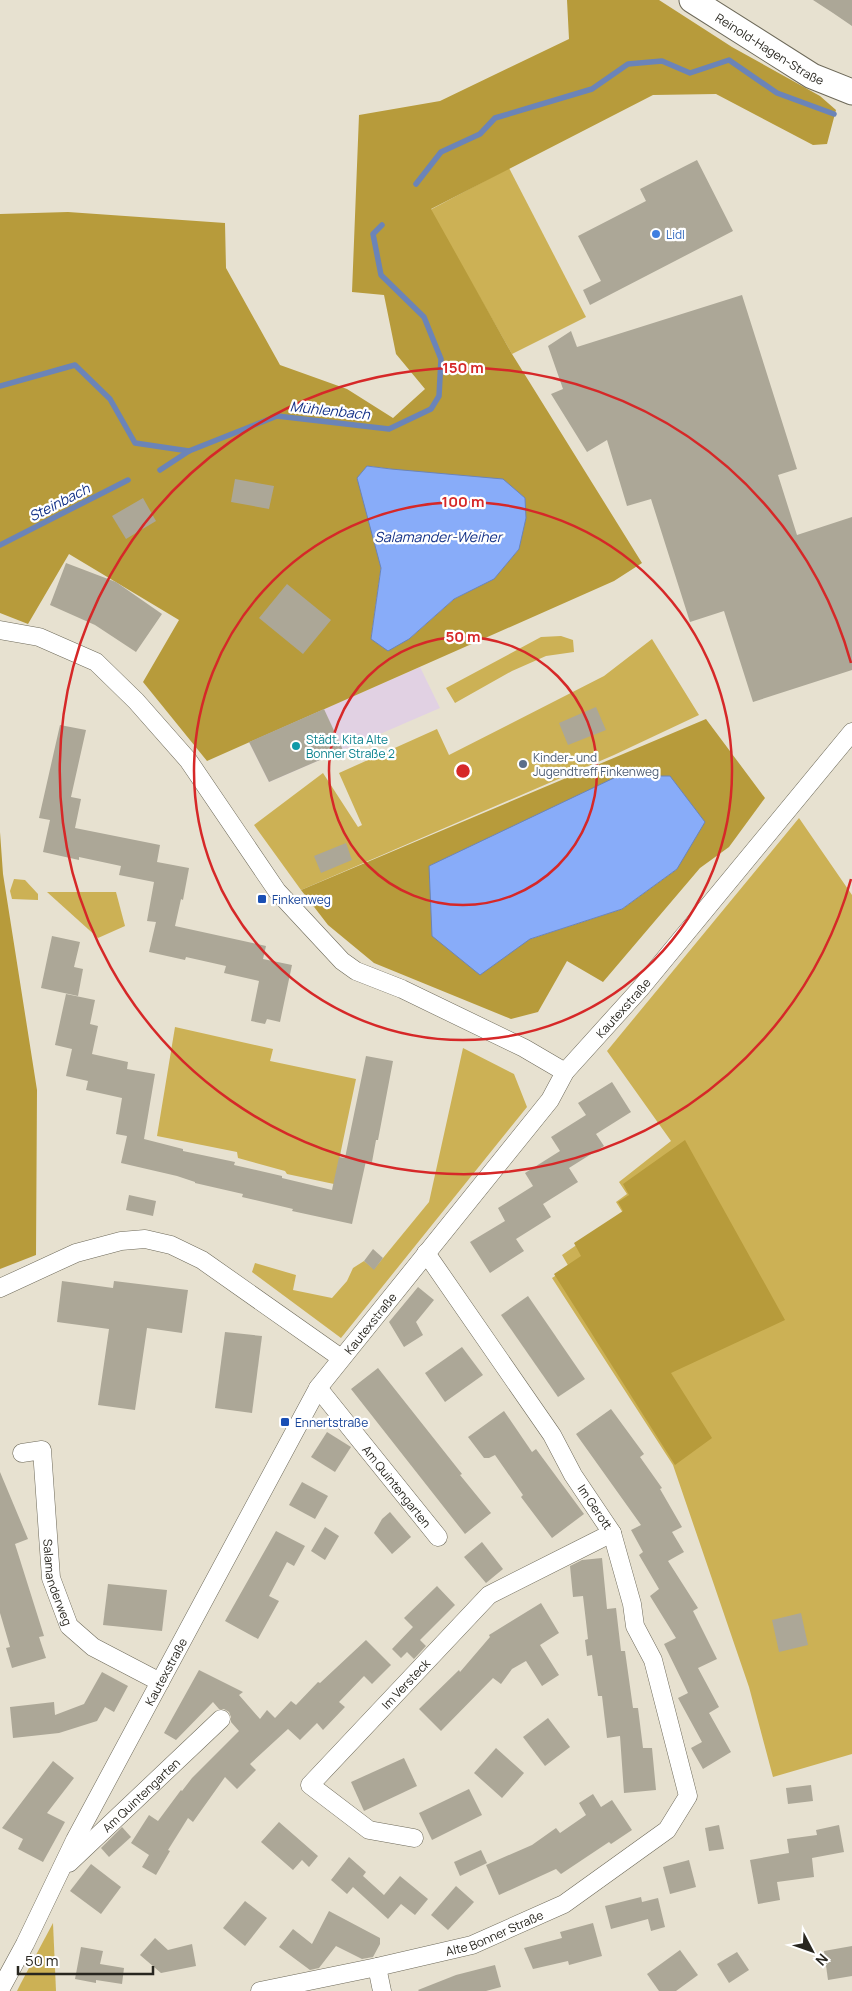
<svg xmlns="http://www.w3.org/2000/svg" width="852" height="1991" font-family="Manrope,sans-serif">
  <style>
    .education { fill: #e1d1e3 }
    .green { fill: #ccb155 }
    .forest { fill: #b79b3b; fill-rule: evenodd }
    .water { fill: #88acf9; stroke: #6b84b8 }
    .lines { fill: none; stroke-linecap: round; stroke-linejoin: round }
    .stream { stroke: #6b84b8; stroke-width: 5.5 }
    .building { fill: #aca797 }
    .minor-casing { stroke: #6d6959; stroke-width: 19 }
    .secondary-casing { stroke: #6d6959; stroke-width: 27 }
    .minor { stroke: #fff; stroke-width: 18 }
    .secondary { stroke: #fff; stroke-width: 25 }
    .ring { fill: none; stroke: #d62828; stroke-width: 2.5 }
    .shop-dot { fill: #3f7fe0; stroke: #fff; stroke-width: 2 }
    .culture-dot { fill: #0f9aa8; stroke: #fff; stroke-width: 2 }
    .service-dot { fill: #5c6f8a; stroke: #fff; stroke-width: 2 }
    .transit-dot { fill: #1a4fb4; stroke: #fff; stroke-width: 2 }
    .labels { text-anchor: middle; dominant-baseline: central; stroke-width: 4.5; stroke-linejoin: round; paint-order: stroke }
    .street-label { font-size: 12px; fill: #28261f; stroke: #fff }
    .shop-label { font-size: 12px; fill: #366cbe; stroke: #fff; text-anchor: start }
    .culture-label { font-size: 12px; fill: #0d838f; stroke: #fff; text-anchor: start }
    .service-label { font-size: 12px; fill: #4e5e75; stroke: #fff; text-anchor: start }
    .transit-label { font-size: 12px; fill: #164399; stroke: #fff; text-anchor: start }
    .water-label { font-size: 14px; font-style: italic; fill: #133187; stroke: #fff }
    .centre { fill: #d62828; stroke: #fff; stroke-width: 2.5 }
    .ring-label { font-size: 15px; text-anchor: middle; font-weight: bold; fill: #d62828; stroke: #fff; stroke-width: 4.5; stroke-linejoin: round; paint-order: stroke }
  </style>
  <rect width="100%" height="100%" fill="#e7e1d0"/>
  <polygon class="education" points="420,667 440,708 269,782 249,742"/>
  <g class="green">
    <polygon points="509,168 586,317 512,354 430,210"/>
    <polygon points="561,636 573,640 574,652 546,656 512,671 455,703 446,688 541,637"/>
    <polygon points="652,639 699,715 614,755 301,890 254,825 323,773 358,827 362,825 339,773 437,729 449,755 604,676"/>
    <polygon points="799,818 852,895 852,1754 773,1777 749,1687 673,1465 552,1278 569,1267 562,1255 623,1213 616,1202 627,1194 619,1182 671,1141 607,1051"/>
    <polygon points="14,879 25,880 38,894 38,900 12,899 10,891"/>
    <polygon points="47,892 116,892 125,926 98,938"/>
    <polygon points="175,1027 273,1049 270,1061 356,1079 334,1184 287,1174 285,1171 238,1158 237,1152 157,1136"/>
    <polygon points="463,1048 514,1074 527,1107 341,1338 252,1272 255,1263 296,1275 293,1290 332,1298 347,1281 353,1268 364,1261 374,1269 429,1202"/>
    <polygon points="53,1923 56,1991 17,1991 21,1983"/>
  </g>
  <g class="forest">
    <path d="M567 0H659L732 47 820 96 836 110 827 144 813 145 716 94 653 95 431 209 512 354 642 563 614 581 207 761 143 682 179 620 69 554 28 624 0 613V214L68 212 225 223 226 268 280 365 347 389 393 418 425 389 396 354 384 295 352 292 359 115 440 101 569 39ZM367 466 391 469 519 549 494 578 454 599 409 639H371L381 568Z"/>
    <path d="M706 719 765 798 729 847 700 868 603 982 567 961 538 1012 511 1019 374 963 328 925 301 890ZM677 869 622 909 530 939Z"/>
    <polygon points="0,832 3,874 37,1090 36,1255 0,1269"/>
    <polygon points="685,1140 785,1320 671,1373 712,1438 675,1465 554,1274 581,1256 574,1243 623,1211 618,1202 629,1195 623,1184"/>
  </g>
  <g class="water">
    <polygon points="367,466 391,469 503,479 525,498 526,518 519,549 494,579 454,599 409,639 388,651 371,639 381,568 357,478"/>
    <polygon points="618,776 670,776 705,822 677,869 622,909 530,939 480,975 432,936 429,866"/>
  </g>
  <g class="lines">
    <g class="stream">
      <polyline points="416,184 441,152 480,134 495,118 592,89 628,64 662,61 690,73 729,60 777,93 834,114"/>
      <polyline points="0,386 75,365 110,399 135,443 189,451 277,416 389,429 431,409 439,396 441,359 424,317 381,275 373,234 382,225"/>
      <polyline points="160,470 189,451"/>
      <polyline points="0,545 128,480"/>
    </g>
  </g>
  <g class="building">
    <polygon points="813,0 852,0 852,26 833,13"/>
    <polygon points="697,160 733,231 590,305 583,290 601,281 578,236 646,201 640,189"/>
    <polygon points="742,295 797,469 778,475 797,535 852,517 852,670 753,702 724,611 690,622 651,499 627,506 607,440 587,452 551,394 563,389 548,346 571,331 577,347"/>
    <polygon points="235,479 274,486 269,509 231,502"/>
    <polygon points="143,498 156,521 126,539 112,516"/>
    <polygon points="66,563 116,582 162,614 136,652 95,625 50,605"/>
    <polygon points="287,584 331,620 303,654 259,618"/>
    <polygon points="596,707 606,730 568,745 559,723"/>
    <polygon points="324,709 343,750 269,782 249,742"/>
    <polygon points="60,725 86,730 71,797 81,799 75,828 160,845 157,862 189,868 183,900 181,899 175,926 266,946 263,959 292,965 280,1022 267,1019 265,1024 251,1021 259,981 224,973 226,966 186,957 185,960 149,952 156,922 147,921 154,882 119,875 121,866 79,857 79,860 43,852 50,820 39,818"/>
    <polygon points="346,843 352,860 321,873 314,856"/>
    <polygon points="52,936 80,942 74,967 83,969 78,996 41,988"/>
    <polygon points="66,994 95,1000 90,1024 98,1026 92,1054 128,1062 127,1069 155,1074 144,1139 183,1149 183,1151 235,1162 234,1165 282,1176 282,1178 332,1190 339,1157 345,1158 366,1056 393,1061 378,1140 376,1140 372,1162 366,1161 352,1224 292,1211 293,1209 242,1197 243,1194 195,1183 195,1182 177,1176 121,1163 127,1136 116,1134 122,1098 86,1090 88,1081 66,1076 72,1049 55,1045"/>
    <polygon points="612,1082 631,1112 596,1134 604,1146 569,1168 578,1182 543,1204 551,1217 516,1239 524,1251 490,1273 470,1242 505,1221 498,1208 533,1186 525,1173 560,1151 551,1137 586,1115 578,1103"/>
    <polygon points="129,1195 156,1201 153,1216 126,1210"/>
    <polygon points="373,1249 383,1258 374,1270 364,1261"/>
    <polygon points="62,1281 113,1288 114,1281 188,1290 182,1333 147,1328 135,1410 98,1405 109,1329 57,1322"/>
    <polygon points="418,1287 434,1300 416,1322 423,1335 404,1347 389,1322"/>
    <polygon points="528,1296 585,1379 558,1397 501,1315"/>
    <polygon points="225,1332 262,1336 252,1413 215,1408"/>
    <polygon points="462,1347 483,1375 445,1402 425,1373"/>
    <polygon points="378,1368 462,1474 460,1475 491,1513 465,1534 351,1389"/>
    <polygon points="611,1409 644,1454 640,1457 662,1488 660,1489 682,1527 672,1532 684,1552 668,1561 698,1608 693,1611 717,1659 698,1668 719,1707 709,1713 731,1752 703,1769 691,1748 702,1742 678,1698 688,1693 664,1644 676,1638 650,1596 659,1589 639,1555 643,1552 631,1530 641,1525 576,1434"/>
    <polygon points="504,1411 532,1452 536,1449 584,1514 552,1538 521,1497 523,1495 495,1455 489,1458 484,1458 468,1437"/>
    <polygon points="327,1432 351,1447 335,1472 311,1457"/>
    <polygon points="0,1472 28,1539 15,1544 44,1636 39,1637 46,1658 12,1668 6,1648 10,1647 0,1613"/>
    <polygon points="302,1482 328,1496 315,1519 289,1505"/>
    <polygon points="390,1512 411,1537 392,1554 374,1533 382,1519"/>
    <polygon points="325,1527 339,1536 325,1560 311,1551"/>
    <polygon points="276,1531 305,1546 294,1566 287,1562 269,1596 279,1601 258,1639 225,1621"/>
    <polygon points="482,1542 503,1569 486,1583 464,1557"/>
    <polygon points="602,1558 607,1609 616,1608 621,1651 625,1651 633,1708 638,1708 643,1748 652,1748 656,1790 624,1793 620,1736 607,1738 602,1696 598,1696 592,1655 587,1656 585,1640 588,1639 583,1596 573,1597 570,1566 582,1560"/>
    <polygon points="108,1584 167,1590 162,1631 103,1625"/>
    <polygon points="437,1586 455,1605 420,1640 426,1646 414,1659 407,1652 401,1658 392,1649 413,1627 404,1618"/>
    <polygon points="541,1603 559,1633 540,1645 559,1675 542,1686 526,1661 512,1669 501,1684 493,1678 441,1731 419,1709 459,1670 460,1672 490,1637 489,1635"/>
    <polygon points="801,1613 808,1645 779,1652 772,1620"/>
    <polygon points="366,1640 391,1665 372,1684 364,1676 339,1702 345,1707 323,1730 317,1723 300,1740 288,1729 250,1764 256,1770 237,1789 225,1777 193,1822 188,1818 168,1850 170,1851 156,1875 142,1867 149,1855 131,1843 149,1815 158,1821 181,1790 182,1791 192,1778 239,1731 231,1722 231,1717 229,1712 224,1709 219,1709 213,1702 176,1740 164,1733 199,1670 243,1692 239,1695 260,1719 267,1710 275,1718 291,1701 296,1705 318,1682 320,1683"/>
    <polygon points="102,1672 128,1686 114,1712 105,1707 97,1721 59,1733 13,1738 10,1707 54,1702 55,1715 84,1704"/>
    <polygon points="548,1718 570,1747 545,1766 523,1737"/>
    <polygon points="496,1748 524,1773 502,1798 474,1773"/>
    <polygon points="404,1758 417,1786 364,1811 351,1782"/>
    <polygon points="53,1761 74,1778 47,1813 65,1822 43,1862 18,1849 23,1839 2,1828"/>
    <polygon points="811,1785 813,1801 788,1804 786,1788"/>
    <polygon points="469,1789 482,1815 432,1840 419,1813"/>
    <polygon points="593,1794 601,1807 612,1800 632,1830 611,1844 609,1842 561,1874 556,1869 499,1895 486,1865 532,1845 556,1828 560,1833 586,1815 579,1803"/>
    <polygon points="279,1822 318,1856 309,1867 302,1860 293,1870 261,1842"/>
    <polygon points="719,1825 724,1849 709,1851 705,1828"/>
    <polygon points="839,1825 844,1852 812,1858 814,1877 777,1882 780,1900 758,1904 750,1860 789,1853 787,1839 817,1835 816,1830"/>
    <polygon points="122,1827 131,1837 109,1857 101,1848"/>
    <polygon points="481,1850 487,1863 460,1876 454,1862"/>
    <polygon points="349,1857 366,1872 363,1876 384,1895 400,1876 428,1899 415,1915 401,1904 388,1919 353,1887 347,1894 331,1880"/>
    <polygon points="689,1860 696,1887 670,1894 663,1867"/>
    <polygon points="91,1864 121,1887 101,1914 70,1891"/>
    <polygon points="456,1886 474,1902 448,1930 431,1915"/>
    <polygon points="641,1897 642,1902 658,1898 665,1927 651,1931 648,1919 611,1929 605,1906"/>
    <polygon points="245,1901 267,1918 245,1946 223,1928"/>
    <polygon points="329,1911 380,1938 380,1944 373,1957 362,1959 336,1946 319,1968 310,1970 279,1947 293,1929 312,1944"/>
    <polygon points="593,1923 602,1956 569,1965 568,1961 533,1969 524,1948 562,1938 560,1932"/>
    <polygon points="155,1938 168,1950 192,1944 196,1966 161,1973 140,1955"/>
    <polygon points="852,1946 852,1976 828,1980 824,1951"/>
    <polygon points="81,1947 103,1951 100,1964 124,1968 122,1984 96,1980 96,1983 75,1979"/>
    <polygon points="680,1950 698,1975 676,1991 659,1991 647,1974"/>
    <polygon points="737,1952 749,1970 729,1983 717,1964"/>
    <polygon points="495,1965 501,1987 486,1991 419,1991 418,1990 456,1975"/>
  </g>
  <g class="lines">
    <defs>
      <g id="minor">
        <polyline points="0,630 39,637 96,662 136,701 188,760 277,891 342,961 356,971 402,989 524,1048 565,1072"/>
        <polyline points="0,1288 76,1253 121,1241 145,1239 171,1245 202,1260 341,1358"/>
        <path id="s1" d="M318 1388 438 1537"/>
        <path id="s2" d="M22 1453 42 1450 51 1578 69 1626 93 1647 160 1682"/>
        <path id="s3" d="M414 1838 369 1830 310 1785 489 1595 612 1533"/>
        <path id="s4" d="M69 1863 221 1719"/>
        <polyline points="377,1967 382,1991"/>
        <path id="s5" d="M0 1990 25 1944 75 1840 318 1388 550 1100 565 1072 640 989 852 732"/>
        <path id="s6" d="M260 1991 377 1967 472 1945 564 1904 667 1830 688 1796 653 1660 635 1626 632 1604 612 1533 573 1475 552 1435 426 1253"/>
      </g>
      <g id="secondary">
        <path id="s7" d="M692 0 812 76 852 92"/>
      </g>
    </defs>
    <use href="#minor" class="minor-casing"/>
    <use href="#secondary" class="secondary-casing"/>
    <use href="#minor" class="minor"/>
    <use href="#secondary" class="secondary"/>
  </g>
  <g class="ring">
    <circle cx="463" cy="771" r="134"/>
    <circle cx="463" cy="771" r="269"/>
    <path d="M851 879A403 403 0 1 1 851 663"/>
  </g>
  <circle class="shop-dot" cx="656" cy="234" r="5"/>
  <circle class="culture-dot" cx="296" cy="746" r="5"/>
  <circle class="service-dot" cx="523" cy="764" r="5"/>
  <g class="transit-dot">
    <rect x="257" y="894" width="10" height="10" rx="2.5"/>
    <rect x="280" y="1417" width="10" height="10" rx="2.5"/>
  </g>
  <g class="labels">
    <g class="street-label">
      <text stroke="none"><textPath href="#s7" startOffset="92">Reinold-Hagen-Straße</textPath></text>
      <text stroke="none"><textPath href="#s5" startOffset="1169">Kautexstraße</textPath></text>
      <text stroke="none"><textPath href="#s5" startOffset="764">Kautexstraße</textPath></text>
      <text stroke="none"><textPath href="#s1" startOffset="126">Am Quintengarten</textPath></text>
      <text transform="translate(595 1507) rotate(56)">Im Gerott</text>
      <text stroke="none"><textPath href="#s2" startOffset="154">Salamanderweg</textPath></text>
      <text stroke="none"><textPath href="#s5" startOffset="359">Kautexstraße</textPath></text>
      <text stroke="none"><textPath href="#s3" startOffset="259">Im Versteck</textPath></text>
      <text stroke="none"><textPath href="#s4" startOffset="99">Am Quintengarten</textPath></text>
      <text stroke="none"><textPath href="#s6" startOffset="242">Alte Bonner Straße</textPath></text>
    </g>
    <g class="shop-label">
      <text x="666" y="234">Lidl</text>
    </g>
    <g class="culture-label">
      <text x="306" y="739">Städt. Kita Alte<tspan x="306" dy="14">Bonner Straße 2</tspan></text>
    </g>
    <g class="service-label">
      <text x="533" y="757">Kinder- und<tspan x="533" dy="14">Jugendtreff Finkenweg</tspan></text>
    </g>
    <g class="transit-label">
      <text x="272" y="899">Finkenweg</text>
      <text x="295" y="1422">Ennertstraße</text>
    </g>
    <g class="water-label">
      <text transform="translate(330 410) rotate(6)">Mühlenbach</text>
      <text transform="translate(59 502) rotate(-27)">Steinbach</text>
      <text x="438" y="536">Salamander-Weiher</text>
    </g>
  </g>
  <circle cx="463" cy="771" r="8" class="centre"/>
  <g class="ring-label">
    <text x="463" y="373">150 m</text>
    <text x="463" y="507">100 m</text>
    <text x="463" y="642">50 m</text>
  </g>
  <g transform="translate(812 1951) rotate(131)" stroke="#ffffff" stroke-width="4" paint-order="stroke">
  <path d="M0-4L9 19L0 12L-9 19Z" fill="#28261f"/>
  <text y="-8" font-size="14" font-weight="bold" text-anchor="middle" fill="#28261f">N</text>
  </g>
  <path d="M18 1966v8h135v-8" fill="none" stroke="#28261f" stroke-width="2.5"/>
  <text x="25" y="1966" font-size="15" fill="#28261f" stroke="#ffffff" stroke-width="4" paint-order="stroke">50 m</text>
</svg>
